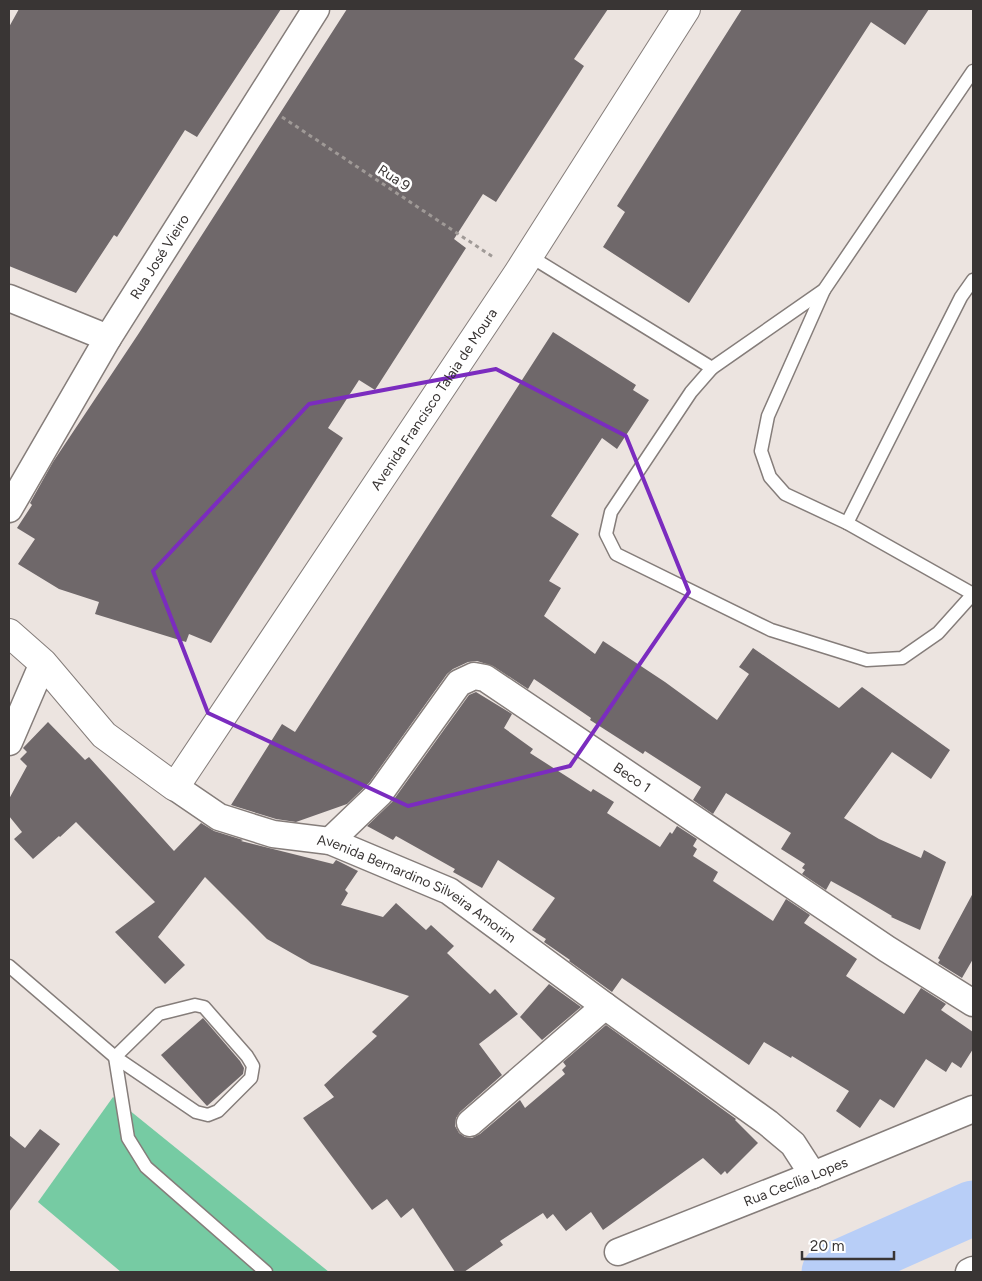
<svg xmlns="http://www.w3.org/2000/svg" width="982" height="1281" font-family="Figtree,sans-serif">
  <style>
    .green { fill: #76cba3 }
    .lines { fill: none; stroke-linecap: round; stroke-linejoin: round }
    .river { stroke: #b8cef7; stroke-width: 55 }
    .building { fill: #6f686a }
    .lane-casing { stroke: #857d7a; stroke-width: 15 }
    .street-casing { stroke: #857d7a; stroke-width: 29 }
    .secondary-casing { stroke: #857d7a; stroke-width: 30 }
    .path { stroke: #a09a97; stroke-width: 3; stroke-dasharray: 4 4; stroke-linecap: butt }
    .lane { stroke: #fff; stroke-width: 12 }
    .street { stroke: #fff; stroke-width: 26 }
    .secondary { stroke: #fff; stroke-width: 28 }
    .marked { fill: none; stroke: #7b2cbf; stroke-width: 4; stroke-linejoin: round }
    .labels { text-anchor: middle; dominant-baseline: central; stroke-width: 5; stroke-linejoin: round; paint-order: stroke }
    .street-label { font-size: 14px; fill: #393534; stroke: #fff }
  </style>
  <rect width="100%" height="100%" fill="#ece4e0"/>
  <polygon class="green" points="113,1097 329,1272 121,1272 38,1202"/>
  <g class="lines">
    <polyline class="river" points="829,1272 973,1208"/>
  </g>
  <g class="building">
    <polygon points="19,9 281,9 197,137 185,130 117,237 114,235 76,293 9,266 9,27"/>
    <polygon points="347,9 608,9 574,59 584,66 496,202 483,194 454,239 466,248 375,390 359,380 328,428 343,438 211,643 189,634 186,642 95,614 99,602 59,589 18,564 35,539 17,528 32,505 30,503 53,462 139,333"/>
    <polygon points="742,9 929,9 905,45 871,22 689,303 603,247 625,212 617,206"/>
    <polygon points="553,332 636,385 633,390 649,400 617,449 602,438 551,516 579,534 549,581 561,588 544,616 595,654 603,641 665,682 717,720 749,674 739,667 753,648 839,708 862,687 950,750 931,779 892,752 844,818 879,839 921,858 924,850 946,862 920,930 891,917 892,916 860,897 831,881 826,890 802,874 805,870 802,868 805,864 781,849 791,833 726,793 713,814 693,800 701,787 645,751 643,754 590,720 591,718 534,679 528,689 493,666 477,661 468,662 453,669 447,674 369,783 347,804 296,822 276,819 231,805 282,724 295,732"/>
    <polygon points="476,692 512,714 504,728 533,749 530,753 591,792 593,789 614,802 607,813 660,847 670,832 672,834 677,826 697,839 693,846 697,849 693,856 718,872 713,881 773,921 786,899 810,915 804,923 857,959 846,976 904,1014 921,988 946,1004 941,1010 973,1032 973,1049 961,1068 952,1062 946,1072 926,1059 894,1108 880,1099 860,1128 836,1111 849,1091 792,1056 791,1058 764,1042 749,1065 622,978 612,992 569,961 570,960 544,942 546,939 532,930 555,898 498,860 482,888 453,872 455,869 396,836 393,840 367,826 392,802 469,695"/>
    <polygon points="48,722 85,760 89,757 174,851 201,823 214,831 243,840 241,841 333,864 336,860 358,871 345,890 348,893 341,905 383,917 396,903 426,930 431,925 454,946 447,953 490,994 495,989 518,1014 479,1044 502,1075 460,1112 456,1118 455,1126 459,1133 465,1137 472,1138 480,1134 520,1100 525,1108 565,1074 562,1070 566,1066 563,1062 606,1025 736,1119 735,1120 758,1143 727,1174 725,1171 721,1175 703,1158 603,1230 591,1212 566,1231 553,1214 547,1219 543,1213 500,1241 503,1245 464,1272 455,1272 413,1208 401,1218 387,1199 372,1210 303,1118 334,1097 324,1085 377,1036 372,1032 409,996 311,964 267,939 205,877 158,937 185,965 165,984 115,932 155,902 76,822 60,837 59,836 33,859 14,839 22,832 9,816 9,799 27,766 20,759 27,752 23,748"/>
    <polygon points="973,893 973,959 962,978 938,963 940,960 938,958"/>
    <polygon points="549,984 581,1007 542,1040 520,1017"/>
    <polygon points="203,1018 240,1061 244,1068 243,1074 207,1106 161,1055"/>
    <polygon points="40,1129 60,1144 9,1212 9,1135 25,1148"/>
  </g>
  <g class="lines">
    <defs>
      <g id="lane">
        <polyline points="528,255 712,368 691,392 611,512 606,534 616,554 771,630 867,660 902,658 938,633 973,594"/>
        <polyline points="824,290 768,416 761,451 770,477 785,494 847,523 973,594"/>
        <polyline points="712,368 824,290 973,71"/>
        <polyline points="847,523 961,297 973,280"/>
        <polyline points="9,966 115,1057 196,1112 208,1115 218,1111 251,1078 253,1066 247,1056 204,1007 195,1005 159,1014 115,1057"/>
        <polyline points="115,1057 128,1138 146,1167 266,1272"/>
      </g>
      <g id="street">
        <polyline points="9,298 108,338"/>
        <path id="s1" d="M9 509 108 338 316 9"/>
        <polyline points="9,742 43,663"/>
        <path id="s2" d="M175 787 219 817 273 834 330 841 449 891 605 1006 768 1123 793 1144 813 1175"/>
        <path id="s3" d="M330 841 380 793 459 683 474 676 485 678 887 949 973 1003"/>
        <polyline points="470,1123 605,1006"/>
        <path id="s4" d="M618 1252 813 1175 973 1109"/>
        <polyline points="969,1272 973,1270"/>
      </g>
      <g id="secondary">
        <path id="s5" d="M9 633 43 663 104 735 175 787 518 273 686 9"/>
      </g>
    </defs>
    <use href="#lane" class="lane-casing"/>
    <use href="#street" class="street-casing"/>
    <use href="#secondary" class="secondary-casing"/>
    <polyline class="path" points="282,117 493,257"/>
    <use href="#lane" class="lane"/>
    <use href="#street" class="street"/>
    <use href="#secondary" class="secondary"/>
  </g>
  <path class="marked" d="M496 369 626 436 689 592 570 766 408 806 208 713 153 571 309 404Z"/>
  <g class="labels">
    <g class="street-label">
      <text transform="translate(394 178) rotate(33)">Rua 9</text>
      <text stroke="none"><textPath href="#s1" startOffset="294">Rua José Vieiro</textPath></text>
      <text stroke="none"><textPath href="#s5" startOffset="694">Avenida Francisco Talaia de Moura</textPath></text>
      <text stroke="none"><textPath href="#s3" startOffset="410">Beco 1</textPath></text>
      <text stroke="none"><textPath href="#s2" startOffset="266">Avenida Bernardino Silveira Amorim</textPath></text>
      <text stroke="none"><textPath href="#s4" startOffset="191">Rua Cecília Lopes</textPath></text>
    </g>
  </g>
  <rect width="982" height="1281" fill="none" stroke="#393534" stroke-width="20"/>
  <path d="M802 1251v8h92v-8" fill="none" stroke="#393534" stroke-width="2.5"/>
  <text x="810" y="1251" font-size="15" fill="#393534" stroke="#ffffff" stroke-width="4" paint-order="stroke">20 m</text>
</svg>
